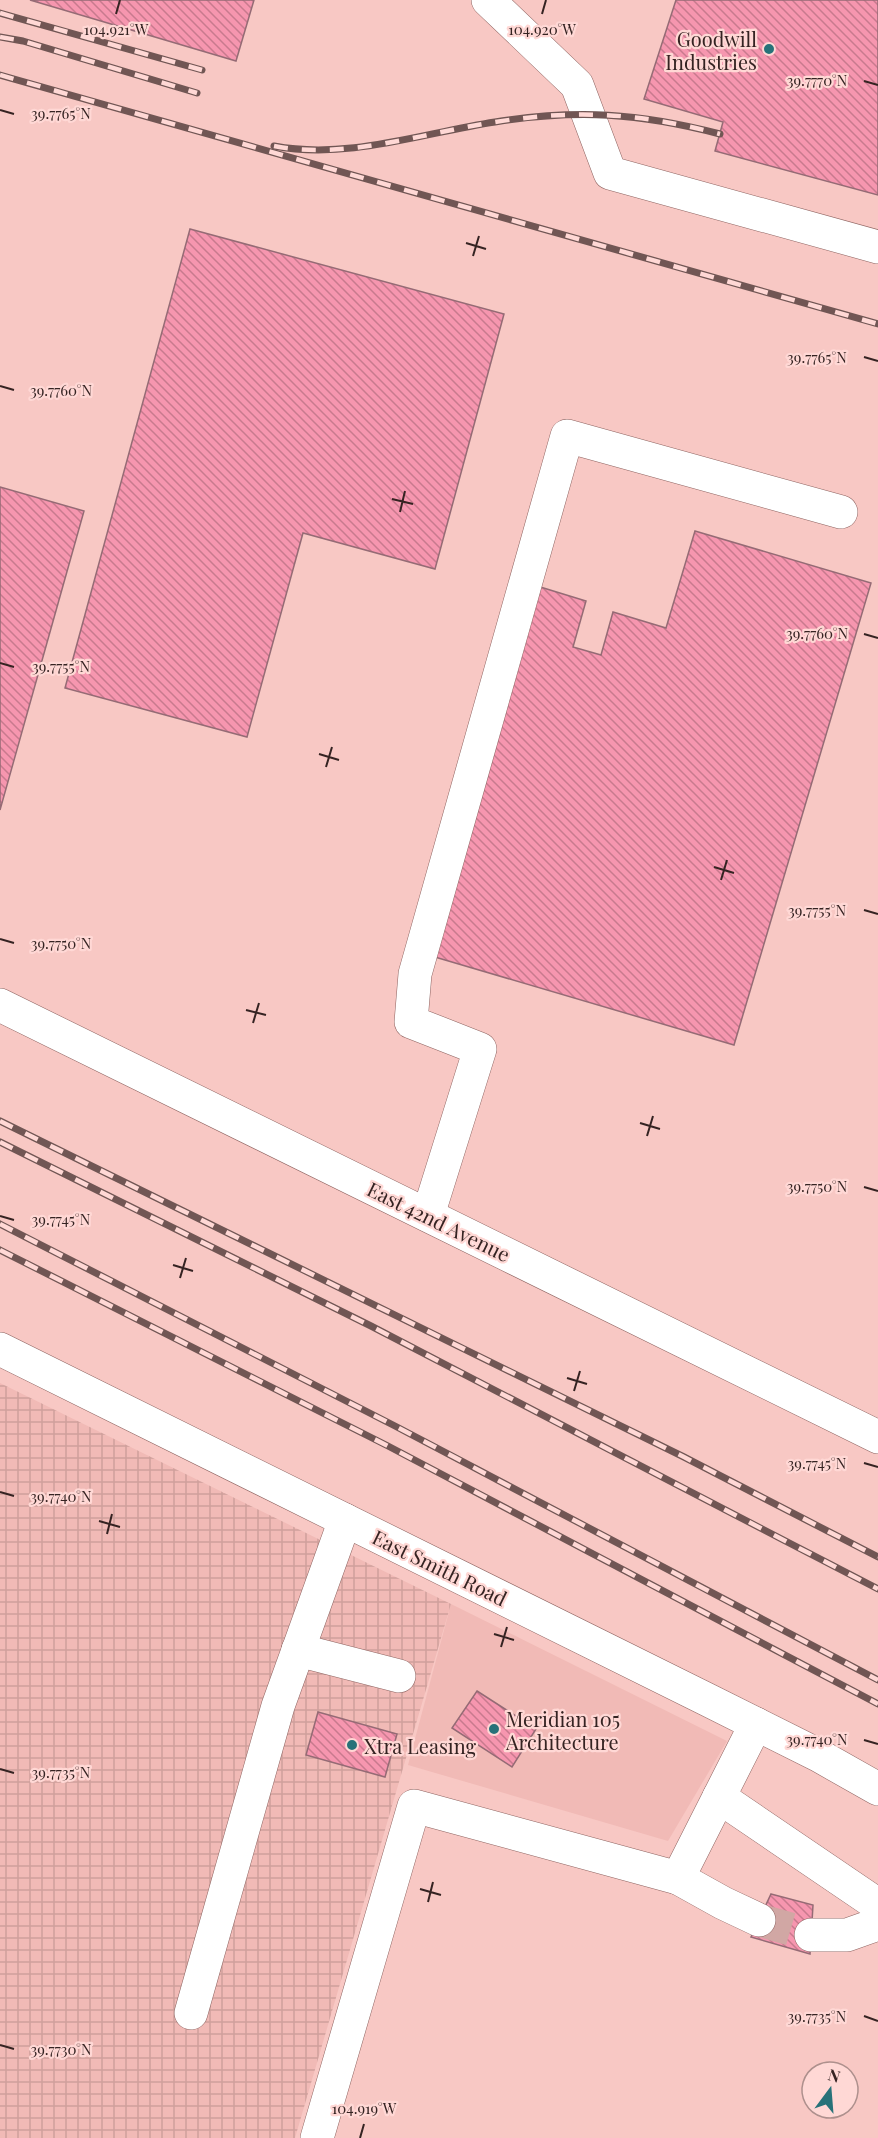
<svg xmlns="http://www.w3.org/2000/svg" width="878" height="2138" font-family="'Playfair Display',serif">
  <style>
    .built { fill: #f1bab6 }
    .industrial { fill: url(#industrial-grid) }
    .building { fill: url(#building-back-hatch); stroke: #956b75; stroke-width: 1.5 }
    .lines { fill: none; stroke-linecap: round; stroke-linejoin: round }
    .minor-tunnel { stroke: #d1a7a4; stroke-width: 33; stroke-dasharray: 33 16; stroke-linecap: butt }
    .minor-casing { stroke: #8e6461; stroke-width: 34 }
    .minor { stroke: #fff; stroke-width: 33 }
    .rail-casing { stroke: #715654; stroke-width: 7 }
    .rail { stroke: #ffd8d5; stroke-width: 4.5; stroke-dasharray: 14; stroke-linecap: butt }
    .ticks { fill: none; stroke: #352322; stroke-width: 2 }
    .poi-dot { fill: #287279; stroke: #ffd8d5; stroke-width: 2 }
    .labels { text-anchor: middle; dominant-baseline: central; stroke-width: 4.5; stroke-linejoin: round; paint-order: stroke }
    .poi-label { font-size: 20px; fill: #352322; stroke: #ffd8d5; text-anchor: start }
    .street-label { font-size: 20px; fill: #352322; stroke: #ffd8d5 }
    .ticks-label { font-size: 15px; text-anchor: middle; fill: #352322; stroke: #ffd8d5; stroke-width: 4.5; stroke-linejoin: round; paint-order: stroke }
  </style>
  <defs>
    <pattern id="industrial-grid" width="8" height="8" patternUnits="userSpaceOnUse" patternTransform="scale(1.5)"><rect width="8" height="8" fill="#f1bab6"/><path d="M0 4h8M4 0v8" fill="none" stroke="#cfa09c"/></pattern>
    <pattern id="building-back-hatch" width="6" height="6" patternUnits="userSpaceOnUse" patternTransform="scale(1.5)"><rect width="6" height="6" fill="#f696af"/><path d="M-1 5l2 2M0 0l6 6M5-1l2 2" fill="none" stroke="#c87a8e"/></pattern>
  </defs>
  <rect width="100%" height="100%" fill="#f8c8c4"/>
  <polygon class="built" points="451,1604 727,1741 668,1841 408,1765"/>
  <polygon class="industrial" points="0,1383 451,1604 295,2138 0,2138"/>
  <g class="building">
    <polygon points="30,0 254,0 236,61"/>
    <polygon points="676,0 878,0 878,195 715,151 723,122 644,99"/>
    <polygon points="190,229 504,314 435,569 303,533 247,737 65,688"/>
    <polygon points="0,487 84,511 0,810"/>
    <polygon points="695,531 871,583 734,1045 428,955 537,586 586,601 573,647 601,655 613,612 666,628"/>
    <polygon points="477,1691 536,1729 512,1767 452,1728"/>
    <polygon points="318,1712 397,1734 385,1777 306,1755"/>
    <polygon points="771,1894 813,1905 810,1954 751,1937"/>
  </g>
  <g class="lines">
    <polyline class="minor-tunnel" points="759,1920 811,1935"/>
    <defs>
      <g id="minor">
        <polyline points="488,0 577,85 610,173 878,247"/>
        <polyline points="0,1005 878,1437"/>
        <polyline points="428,1215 480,1049 411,1022 415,974 567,436 841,512"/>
        <polyline points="0,1349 706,1699 818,1755 878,1789"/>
        <polyline points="298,1650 399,1676"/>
        <polyline points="719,1797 878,1905"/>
        <polyline points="678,1878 723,1903 759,1920"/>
        <polyline points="811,1935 847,1935 878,1924"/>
        <polyline points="191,2013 278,1706 345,1520"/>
        <polyline points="317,2138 414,1806 678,1878 756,1724"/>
      </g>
    </defs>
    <use href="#minor" class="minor-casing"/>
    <use href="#minor" class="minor"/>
    <defs>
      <g id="rail">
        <polyline points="0,13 202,70"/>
        <polyline points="0,37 23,41 197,93"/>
        <polyline points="0,75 878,324"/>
        <path d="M274 146C348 160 422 133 495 122 578 109 639 113 720 134"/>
        <polyline points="0,1121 684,1457 878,1557"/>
        <polyline points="0,1142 371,1326 878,1589"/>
        <polyline points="0,1224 395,1426 878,1680"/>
        <polyline points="0,1250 388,1446 878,1704"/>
      </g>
    </defs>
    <use href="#rail" class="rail-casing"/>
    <use href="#rail" class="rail"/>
  </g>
  <path class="ticks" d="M116 14 120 0M542 14 546 0M864 81 878 85M0 110 14 114M466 243 486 249M473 256 479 236M864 357 878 361M0 386 14 390M392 499 413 504M400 512 405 491M864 634 878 638M0 663 14 667M319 754 339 760M326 767 332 747M714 867 734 873M721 880 727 860M864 910 878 914M0 939 14 943M246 1010 266 1015M253 1023 259 1003M640 1123 660 1129M647 1136 653 1116M864 1187 878 1191M0 1216 14 1220M173 1265 193 1271M180 1278 186 1258M567 1378 587 1384M574 1391 580 1371M864 1463 878 1467M0 1492 14 1496M99 1521 120 1527M107 1534 112 1514M494 1634 514 1640M501 1647 507 1627M864 1740 878 1744M0 1769 14 1773M420 1889 441 1895M428 1902 433 1882M864 2016 878 2021M0 2045 14 2049M360 2138 364 2124"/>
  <g class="poi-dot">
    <circle cx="769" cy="49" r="6"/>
    <circle cx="494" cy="1729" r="6"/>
    <circle cx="352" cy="1745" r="6"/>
  </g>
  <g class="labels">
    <g class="poi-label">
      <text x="757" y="38" text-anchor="end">Goodwill<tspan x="757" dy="23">Industries</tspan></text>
      <text x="506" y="1718">Meridian 105<tspan x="506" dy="23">Architecture</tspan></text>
      <text x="364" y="1745">Xtra Leasing</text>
    </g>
    <g class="street-label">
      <text transform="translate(439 1221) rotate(26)">East 42nd Avenue</text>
      <text transform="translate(440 1567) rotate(26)">East Smith Road</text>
    </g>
  </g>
  <g class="ticks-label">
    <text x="116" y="35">104.921°W</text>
    <text x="542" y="35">104.920°W</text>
    <text x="817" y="86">39.7770°N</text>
    <text x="61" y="119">39.7765°N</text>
    <text x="817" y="363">39.7765°N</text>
    <text x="61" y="396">39.7760°N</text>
    <text x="817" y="639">39.7760°N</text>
    <text x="61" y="672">39.7755°N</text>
    <text x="817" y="916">39.7755°N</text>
    <text x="61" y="949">39.7750°N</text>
    <text x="817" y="1192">39.7750°N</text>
    <text x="61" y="1225">39.7745°N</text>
    <text x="817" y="1469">39.7745°N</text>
    <text x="61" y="1502">39.7740°N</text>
    <text x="817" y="1745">39.7740°N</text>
    <text x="61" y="1778">39.7735°N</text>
    <text x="817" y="2022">39.7735°N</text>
    <text x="61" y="2055">39.7730°N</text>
    <text x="364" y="2114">104.919°W</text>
  </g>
  <g transform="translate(830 2090) rotate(16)"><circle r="28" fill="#ffd8d5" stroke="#ae908d" stroke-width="1.5"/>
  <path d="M0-4.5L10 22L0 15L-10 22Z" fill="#287279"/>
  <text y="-9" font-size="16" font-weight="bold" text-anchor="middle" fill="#352322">N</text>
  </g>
</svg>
